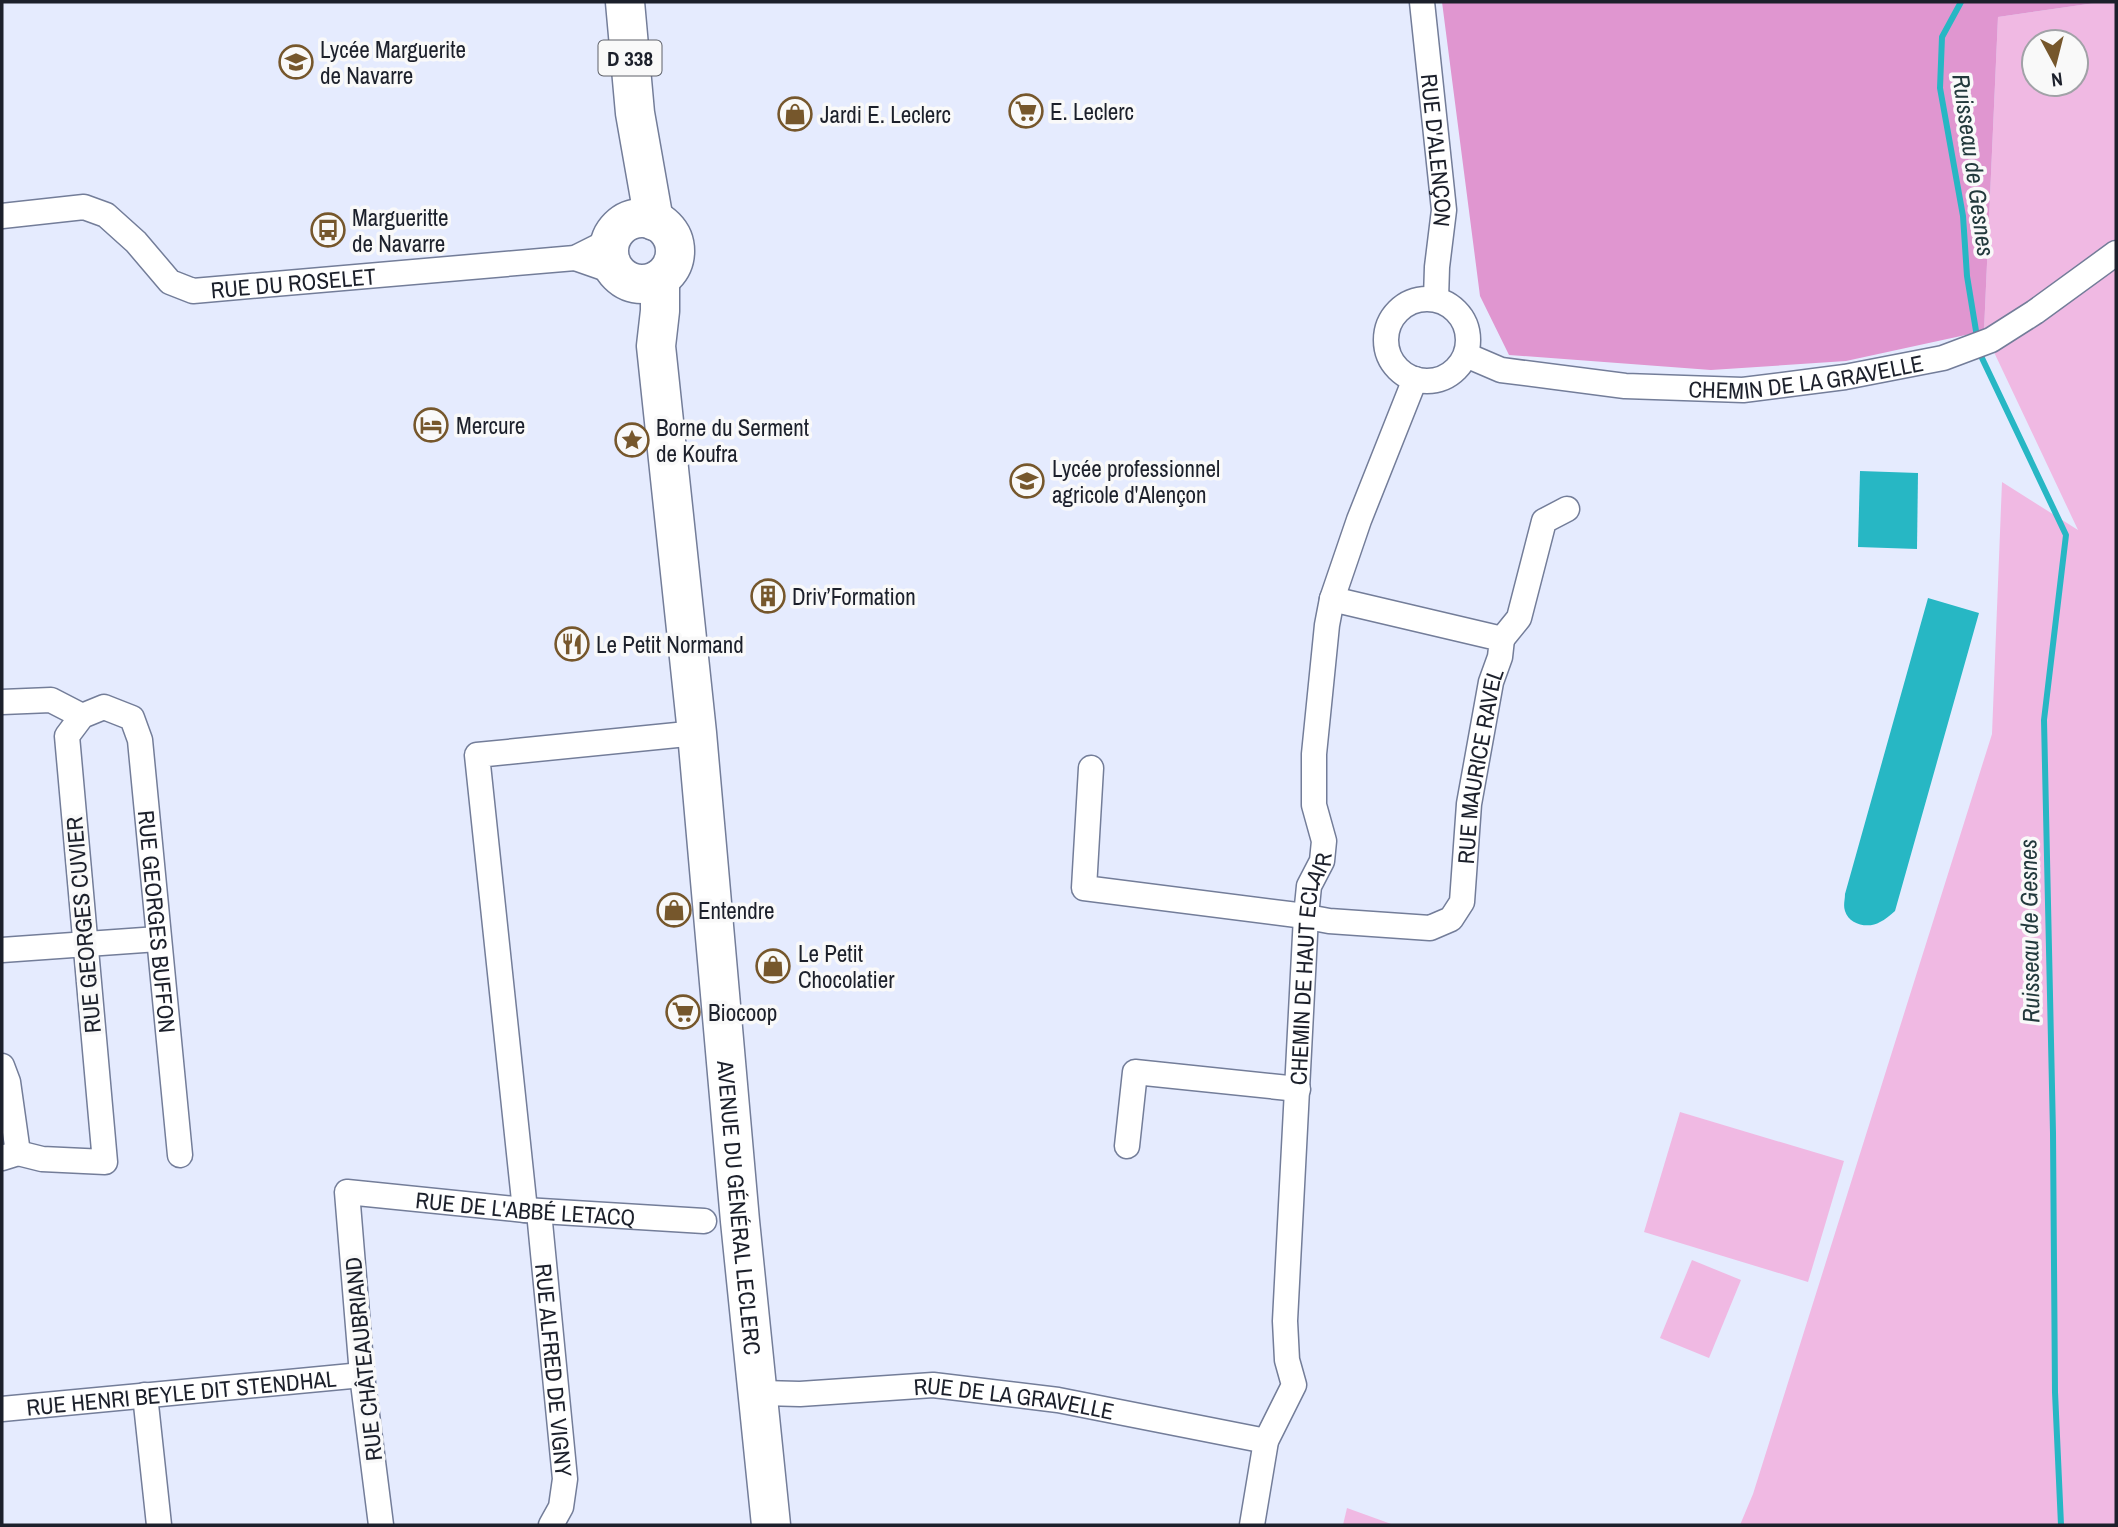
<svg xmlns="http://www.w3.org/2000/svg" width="2118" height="1527" font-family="'Archivo Narrow',sans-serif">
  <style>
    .green { fill: #f0b9e3; fill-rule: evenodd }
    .forest { fill: #e096d0 }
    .water { fill: #27b7c4 }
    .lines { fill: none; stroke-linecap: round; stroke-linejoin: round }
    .stream { stroke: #27b7c4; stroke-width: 6 }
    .minor-casing { stroke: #737d99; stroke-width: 27 }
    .primary-casing { stroke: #737d99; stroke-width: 41 }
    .minor { stroke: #fff; stroke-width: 24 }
    .primary { stroke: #fff; stroke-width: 38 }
    .labels { text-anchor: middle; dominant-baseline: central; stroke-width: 7; stroke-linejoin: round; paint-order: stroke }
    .shield { fill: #f9f9f9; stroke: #5e6169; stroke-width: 2 }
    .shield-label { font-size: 21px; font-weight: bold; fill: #1c202b }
    .poi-label { font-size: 23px; fill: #1c202b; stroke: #f9f9f9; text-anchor: start }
    .street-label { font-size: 23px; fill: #1c202b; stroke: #f9f9f9 }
    .water-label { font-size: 24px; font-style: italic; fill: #22393c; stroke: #f9f9f9 }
  </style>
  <rect width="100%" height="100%" fill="#e5ebfe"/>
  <g class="green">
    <path d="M2102 2H2116V1525H1740L1753 1494 1992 734 2002 482 2078 530 1984 331 1998 17ZM2034 42H2076V84H2034Z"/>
    <polygon points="1680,1112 1844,1161 1808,1282 1644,1232"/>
    <polygon points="1692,1260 1741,1280 1709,1358 1660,1338"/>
    <polygon points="1347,1508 1394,1525 1343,1525"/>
  </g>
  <polygon class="forest" points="1442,2 2102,2 1998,17 1984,331 1846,361 1711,370 1509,355 1480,296"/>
  <g class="water">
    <polygon points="1860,471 1918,473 1917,549 1858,547"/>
    <path d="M1928 598 1979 613 1895 911C1890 915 1885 920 1880 922 1869 929 1849 925 1845 911 1843 905 1845 900 1845 894Z"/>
  </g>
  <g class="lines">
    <g class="stream">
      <polyline points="1961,2 1942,37 1940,88 1963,216 1967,276 1977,337"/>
      <polyline points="1981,356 2066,535 2044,720 2053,1133 2055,1392 2061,1525"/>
    </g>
    <defs>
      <g id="minor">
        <path id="s1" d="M1422 2 1444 210 1437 267 1436 299"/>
        <path id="s2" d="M2 216 84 207 106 215 136 242 170 282 193 291 575 258 611 240"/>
        <polyline points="575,258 618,273"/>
        <circle cx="1427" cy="340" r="41"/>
        <path id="s3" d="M1466 355 1501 370 1625 386 1743 390 1845 377 1943 358 1991 340 2035 312 2116 253"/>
        <polyline points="1502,639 1519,618 1544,521 1567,509"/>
        <polyline points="2,702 51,700 82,716"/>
        <path id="s4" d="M1091 768 1084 888 1297 915 1329 921 1430 928 1451 919 1462 902 1469 804 1491 682 1500 657 1502 639 1332 599"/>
        <polyline points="2,950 158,939"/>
        <polyline points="2,1066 8,1082 18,1153"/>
        <polyline points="1127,1146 1135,1072 1298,1089"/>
        <path id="s5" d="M2 1158 18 1153 42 1159 105 1162 67 736 82 716 104 707 132 718 140 740 180 1155"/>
        <polyline points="525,1210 477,755 697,733"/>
        <path id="s6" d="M539 1212 565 1479 561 1507 551 1525"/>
        <path id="s7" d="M758 1393 800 1394 933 1385 1058 1400 1266 1441"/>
        <polyline points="145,1395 159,1525"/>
        <path id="s8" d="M2 1409 362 1375"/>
        <path id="s9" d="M381 1525 362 1375 347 1192 525 1210 704 1221"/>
        <path id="s10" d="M1252 1525 1266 1441 1294 1385 1287 1360 1285 1321 1306 916 1309 886 1322 861 1324 841 1314 805V754L1327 625 1332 599 1359 520 1415 379"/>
      </g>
      <g id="primary">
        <polyline points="625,2 635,113 654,221"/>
        <circle cx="642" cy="251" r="33"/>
        <path id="s11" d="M660 279V311L656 346 697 733 740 1221 771 1525"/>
      </g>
    </defs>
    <use href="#minor" class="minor-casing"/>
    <use href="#primary" class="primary-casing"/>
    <use href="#minor" class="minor"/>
    <use href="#primary" class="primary"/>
  </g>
  <defs>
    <symbol id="school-ring" viewBox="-11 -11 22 22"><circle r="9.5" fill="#f9f9f9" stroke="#76572c" stroke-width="1.5"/><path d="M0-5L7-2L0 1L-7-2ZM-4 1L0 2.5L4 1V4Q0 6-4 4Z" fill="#76572c"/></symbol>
    <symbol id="supermarket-ring" viewBox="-11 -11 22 22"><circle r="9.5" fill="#f9f9f9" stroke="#76572c" stroke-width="1.5"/><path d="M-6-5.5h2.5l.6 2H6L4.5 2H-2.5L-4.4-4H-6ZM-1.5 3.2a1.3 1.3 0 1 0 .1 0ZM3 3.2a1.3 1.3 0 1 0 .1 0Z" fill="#76572c"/></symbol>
    <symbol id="shop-ring" viewBox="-11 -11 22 22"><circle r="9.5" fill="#f9f9f9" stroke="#76572c" stroke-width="1.5"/><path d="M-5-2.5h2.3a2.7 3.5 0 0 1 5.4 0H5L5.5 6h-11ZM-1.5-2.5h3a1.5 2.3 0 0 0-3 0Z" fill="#76572c"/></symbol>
    <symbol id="bus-ring" viewBox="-11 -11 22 22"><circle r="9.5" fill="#f9f9f9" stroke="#76572c" stroke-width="1.5"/><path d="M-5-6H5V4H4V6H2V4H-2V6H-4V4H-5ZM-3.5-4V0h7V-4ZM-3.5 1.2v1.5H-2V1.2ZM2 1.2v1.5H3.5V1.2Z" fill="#76572c"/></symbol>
    <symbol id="hotel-ring" viewBox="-11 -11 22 22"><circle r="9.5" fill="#f9f9f9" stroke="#76572c" stroke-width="1.5"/><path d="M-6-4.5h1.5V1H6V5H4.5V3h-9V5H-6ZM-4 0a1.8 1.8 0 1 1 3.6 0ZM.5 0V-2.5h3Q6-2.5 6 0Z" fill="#76572c"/></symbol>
    <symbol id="sight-ring" viewBox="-11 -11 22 22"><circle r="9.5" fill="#f9f9f9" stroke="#76572c" stroke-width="1.5"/><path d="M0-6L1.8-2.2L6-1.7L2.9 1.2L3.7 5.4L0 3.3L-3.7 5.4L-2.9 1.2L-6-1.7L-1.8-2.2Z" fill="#76572c"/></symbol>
    <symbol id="building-ring" viewBox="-11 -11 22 22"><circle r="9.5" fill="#f9f9f9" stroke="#76572c" stroke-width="1.5"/><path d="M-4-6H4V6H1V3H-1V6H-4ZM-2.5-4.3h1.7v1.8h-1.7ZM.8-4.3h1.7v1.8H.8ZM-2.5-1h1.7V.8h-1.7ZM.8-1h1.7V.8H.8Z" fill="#76572c"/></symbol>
    <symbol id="restaurant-ring" viewBox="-11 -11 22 22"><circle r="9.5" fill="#f9f9f9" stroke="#76572c" stroke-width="1.5"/><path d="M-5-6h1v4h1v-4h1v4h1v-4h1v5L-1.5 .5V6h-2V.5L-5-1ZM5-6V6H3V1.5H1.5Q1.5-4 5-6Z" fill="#76572c"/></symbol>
  </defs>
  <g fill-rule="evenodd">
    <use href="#school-ring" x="277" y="43" width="38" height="38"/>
    <use href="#supermarket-ring" x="1007" y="92" width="38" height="38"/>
    <use href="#shop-ring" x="776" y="95" width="38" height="38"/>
    <use href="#bus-ring" x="309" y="211" width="38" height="38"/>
    <use href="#hotel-ring" x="412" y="406" width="38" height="38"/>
    <use href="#sight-ring" x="613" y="421" width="38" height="38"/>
    <use href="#school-ring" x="1008" y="462" width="38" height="38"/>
    <use href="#building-ring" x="749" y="577" width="38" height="38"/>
    <use href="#restaurant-ring" x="553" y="625" width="38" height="38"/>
    <use href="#shop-ring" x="655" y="891" width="38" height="38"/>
    <use href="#shop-ring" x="754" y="947" width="38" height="38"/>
    <use href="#supermarket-ring" x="664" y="993" width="38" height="38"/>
  </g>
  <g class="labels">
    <rect class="shield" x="598.5" y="40.5" width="63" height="35" rx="5"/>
    <g class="shield-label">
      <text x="630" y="58">D 338</text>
    </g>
    <g class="poi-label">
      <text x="320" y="49">Lycée Marguerite<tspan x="320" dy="26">de Navarre</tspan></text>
      <text x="1050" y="111">E. Leclerc</text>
      <text x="820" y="114">Jardi E. Leclerc</text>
      <text x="352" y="217">Margueritte<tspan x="352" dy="26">de Navarre</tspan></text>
      <text x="456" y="425">Mercure</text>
      <text x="656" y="427">Borne du Serment<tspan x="656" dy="26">de Koufra</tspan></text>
      <text x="1052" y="468">Lycée professionnel<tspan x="1052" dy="26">agricole d'Alençon</tspan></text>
      <text x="792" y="596">Driv’Formation</text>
      <text x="596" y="644">Le Petit Normand</text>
      <text x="698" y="910">Entendre</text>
      <text x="798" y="953">Le Petit<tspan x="798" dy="26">Chocolatier</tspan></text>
      <text x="708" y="1012">Biocoop</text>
    </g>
    <g class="street-label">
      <text stroke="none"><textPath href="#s1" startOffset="149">RUE D'ALENÇON</textPath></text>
      <text stroke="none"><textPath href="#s2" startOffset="324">RUE DU ROSELET</textPath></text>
      <text stroke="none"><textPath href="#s3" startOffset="345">CHEMIN DE LA GRAVELLE</textPath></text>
      <text stroke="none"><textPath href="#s4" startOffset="649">RUE MAURICE RAVEL</textPath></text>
      <text stroke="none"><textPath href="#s5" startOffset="817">RUE GEORGES BUFFON</textPath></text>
      <text transform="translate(83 925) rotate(-95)">RUE GEORGES CUVIER</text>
      <text stroke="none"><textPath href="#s10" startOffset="567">CHEMIN DE HAUT ECLAIR</textPath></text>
      <text stroke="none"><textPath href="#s11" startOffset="933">AVENUE DU GÉNÉRAL LECLERC</textPath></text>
      <text stroke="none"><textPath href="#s9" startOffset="514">RUE DE L'ABBÉ LETACQ</textPath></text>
      <text transform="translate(363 1359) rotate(-96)">RUE CHÂTEAUBRIAND</text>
      <text stroke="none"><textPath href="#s6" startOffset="159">RUE ALFRED DE VIGNY</textPath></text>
      <text stroke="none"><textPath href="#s8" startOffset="180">RUE HENRI BEYLE DIT STENDHAL</textPath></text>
      <text stroke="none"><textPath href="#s7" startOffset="257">RUE DE LA GRAVELLE</textPath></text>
    </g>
    <g class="water-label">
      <text transform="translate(1974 165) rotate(82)">Ruisseau de Gesnes</text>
      <text transform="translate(2029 931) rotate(-91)">Ruisseau de Gesnes</text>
    </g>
  </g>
  <rect width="2118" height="1527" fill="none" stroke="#1c202b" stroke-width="7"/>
  <g transform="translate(2055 63) rotate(173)"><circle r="33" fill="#f9f9f9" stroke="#a1a2a7" stroke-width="2"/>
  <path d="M0-5L12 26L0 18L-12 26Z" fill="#76572c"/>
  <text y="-10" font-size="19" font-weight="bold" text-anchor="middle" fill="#1c202b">N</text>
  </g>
</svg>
